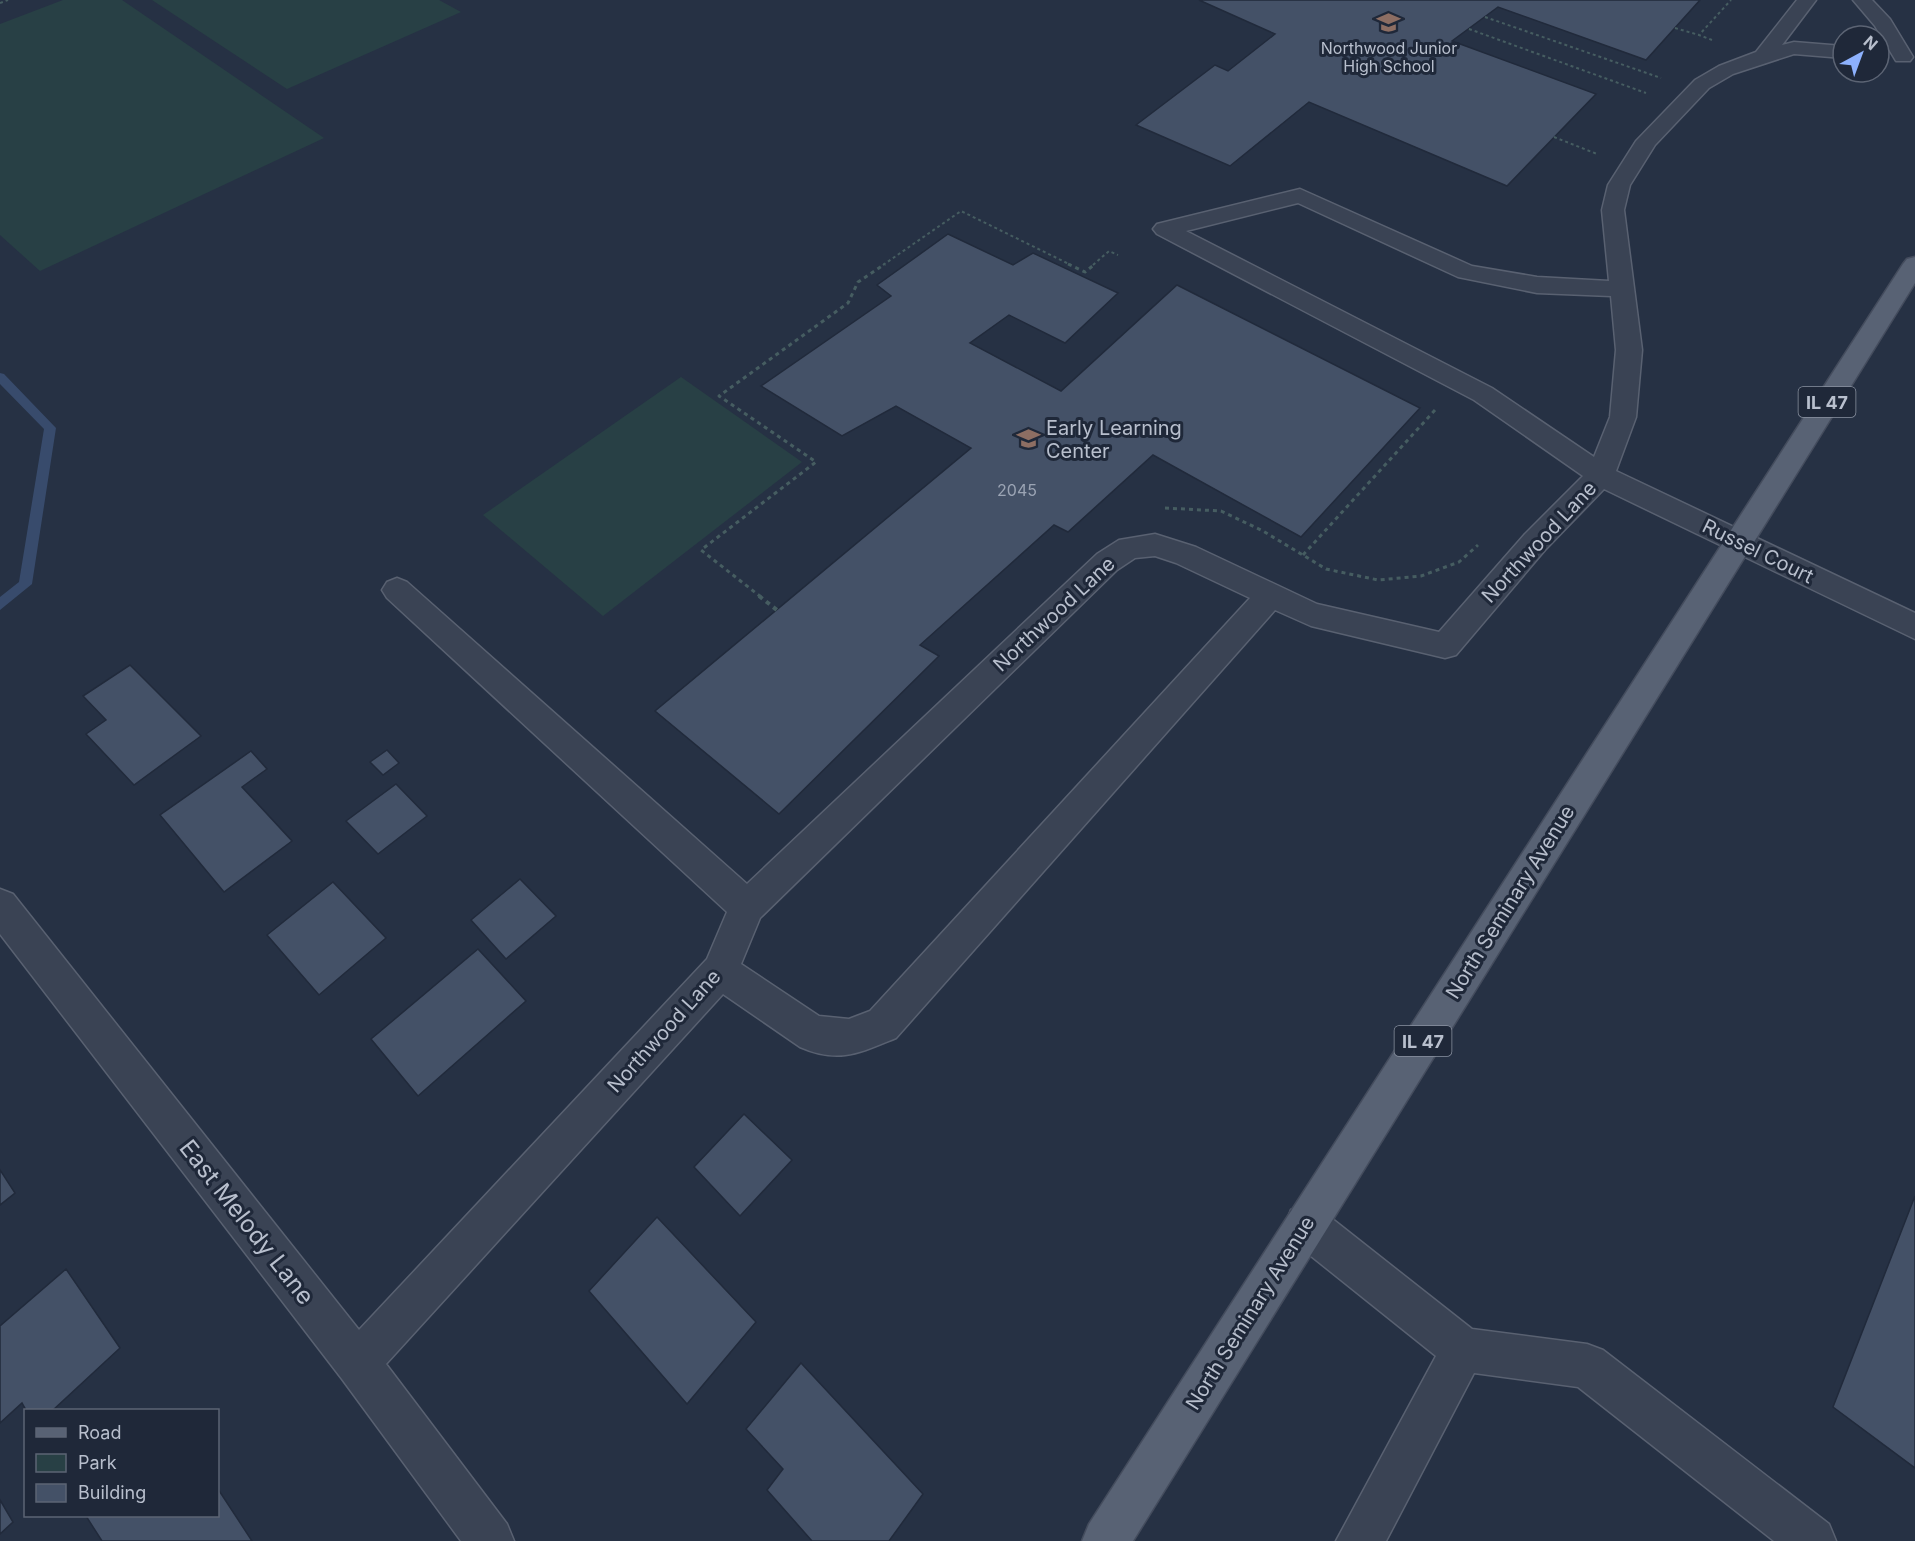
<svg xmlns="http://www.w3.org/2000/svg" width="1915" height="1541" font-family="Inter,sans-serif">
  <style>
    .green { fill: #284045 }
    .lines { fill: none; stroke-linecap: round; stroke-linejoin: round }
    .stream { fill: #384b6c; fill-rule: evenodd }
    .building { fill: #445167; stroke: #212a3b; stroke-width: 1.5 }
    .minor-casing { stroke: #596171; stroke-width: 3 }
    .major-casing { stroke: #444c5d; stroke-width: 3 }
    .path-far2 { stroke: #465d61; stroke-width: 2; stroke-dasharray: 3 3; stroke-linecap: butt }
    .path-far1 { stroke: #465d61; stroke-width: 3; stroke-dasharray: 4 4; stroke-linecap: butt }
    .path { stroke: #465d61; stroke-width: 4; stroke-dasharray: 4.5 4.5; stroke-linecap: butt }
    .minor { fill: #3a4354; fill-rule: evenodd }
    .major { fill: #586274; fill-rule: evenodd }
    .labels { text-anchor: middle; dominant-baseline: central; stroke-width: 6; stroke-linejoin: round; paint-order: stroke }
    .far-poi-label { font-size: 16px; fill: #b8bfcd; stroke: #1f2839 }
    .number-label { font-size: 16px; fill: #9ba4b4 }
    .shield { fill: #1f2839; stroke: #8a92a1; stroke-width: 1.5 }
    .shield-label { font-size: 18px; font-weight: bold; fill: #b8bfcd }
    .poi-label { font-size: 20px; fill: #b8bfcd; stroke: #1f2839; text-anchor: start }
    .street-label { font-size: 20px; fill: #b8bfcd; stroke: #1f2839 }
    .near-street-label { font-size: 24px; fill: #b8bfcd; stroke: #1f2839 }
  </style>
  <rect width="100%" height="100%" fill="#263144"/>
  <g class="green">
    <polygon points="63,0 122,0 324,138 40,271 0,235 0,24"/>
    <polygon points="152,0 439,0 461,12 287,89"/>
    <polygon points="681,377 802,462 603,616 483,515"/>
  </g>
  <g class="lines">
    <polygon class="stream" points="0,373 4,374 56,428 32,584 0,610 0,597 19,582 44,429 0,384"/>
  </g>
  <g class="building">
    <polygon points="1700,0 1646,60 1498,7 1452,41 1596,94 1507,186 1309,102 1230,166 1136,125 1215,65 1228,71 1275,34 1199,0"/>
    <polygon points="948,234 1013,265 1033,253 1118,293 1065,343 1009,315 970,343 1061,391 1177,285 1420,408 1301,537 1153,455 1068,532 1054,525 920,645 939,656 779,814 655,711 971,448 896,406 842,436 761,386 891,296 877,285"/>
    <polygon points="130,665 201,736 134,785 86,734 106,720 83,696"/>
    <polygon points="387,750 399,763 383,775 370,762"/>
    <polygon points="251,751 267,769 242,787 292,841 224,892 160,815"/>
    <polygon points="396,784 427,816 378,854 346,821"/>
    <polygon points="520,879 556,916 506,959 471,920"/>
    <polygon points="333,882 386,938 319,995 267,935"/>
    <polygon points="478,949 526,1001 418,1096 371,1039"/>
    <polygon points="744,1114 792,1160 740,1216 694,1167"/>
    <polygon points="0,1170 15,1193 0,1205"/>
    <polygon points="1915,1196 1915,1468 1833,1407"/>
    <polygon points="657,1217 756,1322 687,1404 589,1291"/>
    <polygon points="66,1269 120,1348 53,1410 26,1410 22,1403 0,1423 0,1326"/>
    <polygon points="801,1363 923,1494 889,1541 812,1541 767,1490 783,1469 746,1429"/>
    <polygon points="218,1489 252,1541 102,1541 86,1516 218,1516"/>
    <polygon points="0,1500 13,1522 0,1534"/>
  </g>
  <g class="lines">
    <defs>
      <g id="minor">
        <path d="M1797 0H1816L1782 45 1794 42 1843 46V58L1794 54 1733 74 1709 88 1655 145 1630 185 1624 210 1642 350 1636 417 1616 471 1915 613V639L1604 489 1545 550 1456 655 1445 658 1311 626 1275 610 896 1038C859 1053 839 1064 800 1047L723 994 386 1364 507 1524 514 1541H461L342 1379 0 934V889L13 894 359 1330 707 959 727 912 387 598 382 590 387 582 397 578 407 582 747 884 1097 554 1119 540 1155 534 1196 547 1317 604 1439 632 1525 534 1583 476 1474 400 1157 234 1153 229 1157 224 1300 189 1472 266 1537 277 1609 281 1602 210 1608 185 1636 141 1695 80 1719 66 1756 52ZM1298 203 1458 277 1537 293 1611 296 1616 350 1610 417 1594 457 1492 388 1186 231ZM1155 556 1176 563 1250 598 870 1011 849 1019 819 1016 741 964 760 918 1117 570 1135 558Z"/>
        <polygon points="1853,0 1872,0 1890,19 1913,57 1910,61 1896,61 1875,26"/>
        <polygon points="1306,1204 1321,1210 1472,1329 1587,1344 1603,1350 1829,1524 1836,1541 1774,1541 1578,1387 1474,1373 1386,1541 1336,1541 1436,1356 1291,1240 1285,1225 1291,1210"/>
      </g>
      <polygon id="major" points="1915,257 1915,283 1133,1541 1082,1541 1089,1524 1903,264 1907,259"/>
    </defs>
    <use href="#minor" class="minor-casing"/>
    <use href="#major" class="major-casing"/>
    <g class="path-far2">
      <polyline points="0,3 8,0"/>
      <polyline points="1485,17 1661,78"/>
      <polyline points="1675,28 1699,35"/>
      <polyline points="1469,29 1646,93"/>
      <polyline points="1712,40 1699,35 1731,0"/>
      <polyline points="1554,137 1597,154"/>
      <polyline points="883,265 961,211 1071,265"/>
      <polyline points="1093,265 1109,251 1118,255"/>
    </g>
    <g class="path-far1">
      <polyline points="1068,264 1085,272 1095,264"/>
      <polyline points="1165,508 1221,511 1263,531 1326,569 1378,580 1421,576 1459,562 1478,545"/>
      <polyline points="1303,555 1436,409"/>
      <polyline points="761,597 701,550 816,462 719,396 848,303 858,282 885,264"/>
    </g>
    <polyline class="path" points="759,596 777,610"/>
    <use href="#minor" class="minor"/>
    <use href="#major" class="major"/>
  </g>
  <defs>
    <symbol id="school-bare" viewBox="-9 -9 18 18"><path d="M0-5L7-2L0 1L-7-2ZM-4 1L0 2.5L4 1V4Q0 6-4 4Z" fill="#8d6e63" stroke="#1f2839" stroke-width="2.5" paint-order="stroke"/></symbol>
  </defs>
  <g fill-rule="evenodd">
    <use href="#school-bare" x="1372" y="6" width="33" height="33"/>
    <use href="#school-bare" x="1012" y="422" width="33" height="33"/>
  </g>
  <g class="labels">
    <g class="far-poi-label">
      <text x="1389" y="48">Northwood Junior<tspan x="1389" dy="18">High School</tspan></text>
    </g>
    <g class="number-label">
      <text x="1017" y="490">2045</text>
    </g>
    <g class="shield">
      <rect x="1798.5" y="387" width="57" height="30" rx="4.5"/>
      <rect x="1394.5" y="1026" width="57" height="30" rx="4.5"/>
    </g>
    <g class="shield-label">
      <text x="1827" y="402">IL 47</text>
      <text x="1423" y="1041">IL 47</text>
    </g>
    <g class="poi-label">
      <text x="1046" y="428">Early Learning<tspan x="1046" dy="23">Center</tspan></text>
    </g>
    <g class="street-label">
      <text transform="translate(1539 542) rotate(-47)">Northwood Lane</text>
      <text transform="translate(1758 551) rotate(26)">Russel Court</text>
      <text transform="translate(1054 614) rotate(-43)">Northwood Lane</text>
      <text transform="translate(1510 902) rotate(-58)">North Seminary Avenue</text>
      <text transform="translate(664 1031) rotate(-48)">Northwood Lane</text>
      <text transform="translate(1250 1313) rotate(-58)">North Seminary Avenue</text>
    </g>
    <g class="near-street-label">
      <text transform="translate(247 1222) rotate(52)">East Melody Lane</text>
    </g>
  </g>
  <rect x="24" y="1409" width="195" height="108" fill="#1f2839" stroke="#5c6474" stroke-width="1.5"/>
  <rect x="36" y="1428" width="30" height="9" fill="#586274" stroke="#5c6474" stroke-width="1.5"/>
  <text x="78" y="1439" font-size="18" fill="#b8bfcd">Road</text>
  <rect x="36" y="1454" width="30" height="18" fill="#284045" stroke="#5c6474" stroke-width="1.5"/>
  <text x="78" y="1469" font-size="18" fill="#b8bfcd">Park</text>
  <rect x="36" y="1484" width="30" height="18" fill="#445167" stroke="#5c6474" stroke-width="1.5"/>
  <text x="78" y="1499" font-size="18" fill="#b8bfcd">Building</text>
  <g transform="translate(1861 54) rotate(41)"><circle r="28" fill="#1f2839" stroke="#5c6474" stroke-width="1.5"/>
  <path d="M0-4.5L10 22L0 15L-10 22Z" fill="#8db1fd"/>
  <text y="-9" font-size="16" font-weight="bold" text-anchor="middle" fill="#b8bfcd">N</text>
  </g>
</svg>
